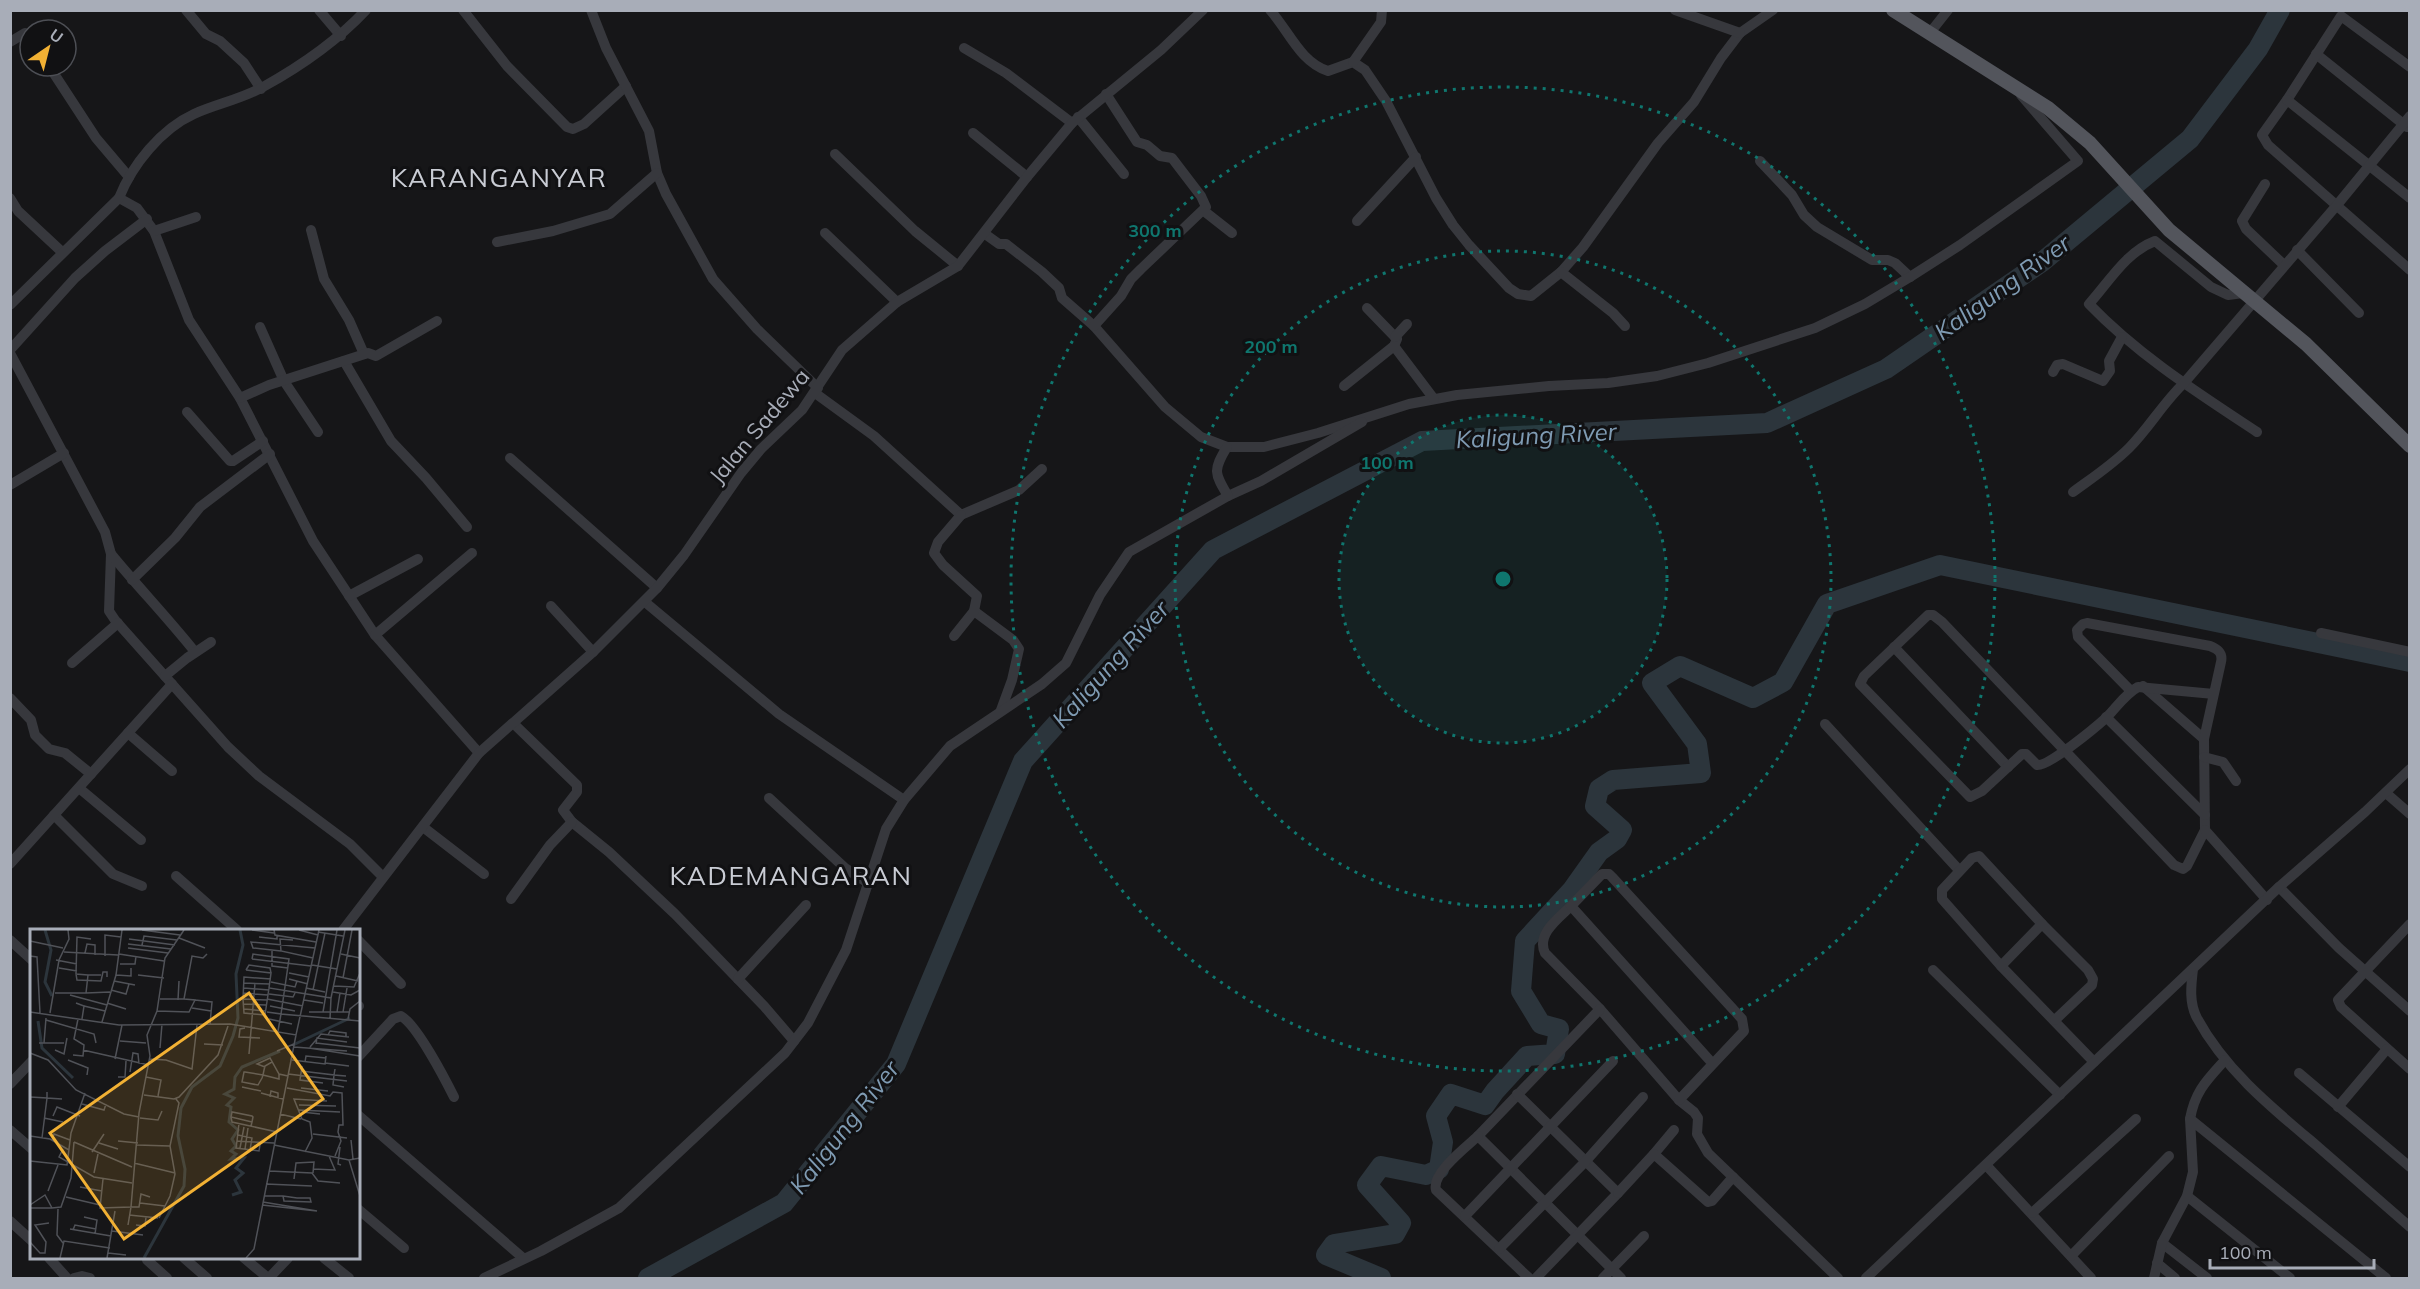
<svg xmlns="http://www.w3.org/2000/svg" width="2420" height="1289" font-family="Mulish,sans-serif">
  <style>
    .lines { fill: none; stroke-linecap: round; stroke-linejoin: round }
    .river { stroke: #2c353c; stroke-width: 20 }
    .minor { stroke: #37383d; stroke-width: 10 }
    .major { stroke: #53555c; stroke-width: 14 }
    .ring { fill: none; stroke: #0f766e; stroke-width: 3; stroke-dasharray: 3 6 }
    .labels { text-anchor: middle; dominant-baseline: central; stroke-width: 6; stroke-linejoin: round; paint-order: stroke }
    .street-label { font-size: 22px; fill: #a8adb8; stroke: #111113 }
    .water-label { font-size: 24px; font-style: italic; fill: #7f9bb3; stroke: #111113 }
    .quarter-label { font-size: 26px; letter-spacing: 1.5px; fill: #c9ccd4; stroke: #111113 }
    .inset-river { fill: none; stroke: #2c353c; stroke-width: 3 }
    .inset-road { fill: none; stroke: #505258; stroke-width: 1.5 }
    .view { fill: #f2b134; fill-opacity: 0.15; stroke: #f2b134; stroke-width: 3 }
    .inset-edge { fill: none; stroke: #a8adb8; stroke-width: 3 }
    .centre { fill: #0f766e; stroke: #111113; stroke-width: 3 }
    .ring-label { font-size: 18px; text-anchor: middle; font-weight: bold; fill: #0f766e; stroke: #111113; stroke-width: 6; stroke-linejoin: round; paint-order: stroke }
  </style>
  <rect width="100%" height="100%" fill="#161618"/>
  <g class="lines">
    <g class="river">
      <polyline points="648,1278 784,1203 896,1064 1023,761 1213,550 1422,441 1767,423 1886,369 2042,262 2190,139 2258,49 2280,10"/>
      <polyline points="1381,1278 1326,1255 1334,1244 1395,1234 1401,1223 1367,1185 1381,1166 1426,1175 1439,1169 1443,1142 1436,1116 1451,1094 1485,1105 1495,1091 1527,1056 1555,1054 1559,1029 1541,1024 1521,991 1525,941 1572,890 1599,852 1617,839 1622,830 1595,806 1599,789 1613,780 1701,773 1697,744 1652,683 1680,666 1753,698 1783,682 1827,604 1940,565 2410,662"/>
    </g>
    <g class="minor">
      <polyline points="186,10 206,34 220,41 244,63 261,89"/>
      <polyline points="319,10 341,36"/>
      <polyline points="463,10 507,66 567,127 573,129 584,124 626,86"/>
      <polyline points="591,10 606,48 649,131 657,173 666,194 713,279 757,329 818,388"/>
      <path d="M1270 10C1289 31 1300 62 1328 71L1353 62 1365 70 1386 101 1436 198 1453 225 1469 245 1509 288 1518 294 1531 296 1561 272 1583 247 1658 143 1694 102 1721 58 1740 33 1773 10"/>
      <polyline points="1675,10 1740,33"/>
      <polyline points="1929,34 1948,10"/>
      <polyline points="10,42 25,33 30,37"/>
      <polyline points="964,48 1006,73 1072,123"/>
      <polyline points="2316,54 2407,127"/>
      <polyline points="1353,62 1381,22 1382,10"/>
      <polyline points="49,66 96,138 129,177"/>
      <polyline points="2410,67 2341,16 2287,100 2262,135 2268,145 2410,270"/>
      <polyline points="2287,100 2410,198"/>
      <polyline points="1078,117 1124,174"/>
      <polyline points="973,133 1027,177"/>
      <polyline points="835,154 915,231 958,266"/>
      <polyline points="1760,161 1792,195 1804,215 1817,227 1872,260 1888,260 1895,263 1910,277"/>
      <polyline points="2265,184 2242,221 2246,229 2284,265"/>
      <polyline points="10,198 18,211 62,252"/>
      <polyline points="119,198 137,208 154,231 189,320 240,398 313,541 375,635 479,753"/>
      <polyline points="1204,211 1232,233"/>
      <polyline points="1357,221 1416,157"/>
      <polyline points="311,230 324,279 349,320 364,354"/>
      <polyline points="154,231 196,217"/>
      <polyline points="825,233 897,302"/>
      <polyline points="985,234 999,244 1006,244 1042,272 1059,288 1062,298 1094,326 1165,407 1201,437 1227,447 1264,447 1318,433 1409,404 1457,395 1549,386 1608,383 1657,376 1708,363 1815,328 1865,304 1910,277 1960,245 2078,161 2021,95"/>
      <polyline points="497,242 553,231 610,214 657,173"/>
      <polyline points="2297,250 2359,313"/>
      <polyline points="1561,272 1613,313 1625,326"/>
      <path d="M2243 293 2228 295 2211 287 2155 241C2126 252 2109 282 2089 304 2138 355 2198 393 2257 432"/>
      <path d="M10 305 119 198C132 165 161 129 194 114 216 104 242 99 263 87 301 66 336 42 366 10"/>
      <polyline points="1367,308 1397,339 1394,346"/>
      <polyline points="1094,326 1121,296 1131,279 1141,269 1206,207 1201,196 1172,158 1160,156 1147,145 1137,142 1106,94"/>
      <polyline points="260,327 284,381 318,432"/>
      <polyline points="1395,337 1407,324"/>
      <polyline points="10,350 75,278 105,251 147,219"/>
      <polyline points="10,353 105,532 111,554 109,611 115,620 228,747 259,776 350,844 383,877"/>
      <polyline points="344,361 391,441 426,478 467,527"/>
      <polyline points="2053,372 2057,365 2063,364 2103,381 2110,371 2109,361 2122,337"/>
      <polyline points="1344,386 1394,346 1434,399"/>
      <polyline points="815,393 874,436 961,515 1019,490 1042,469"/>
      <polyline points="240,398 269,385 368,353 376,356 437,321"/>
      <polyline points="187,412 230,461 233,461 263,441"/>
      <polyline points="510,458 657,588"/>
      <polyline points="10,485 64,453"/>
      <path d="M2073 492C2092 478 2112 465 2129 448 2149 428 2163 403 2184 383L2337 205 2410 116"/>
      <polyline points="1228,496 1261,481 1362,422"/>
      <path d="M111 554C138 587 168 618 195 652"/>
      <polyline points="132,580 175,538 200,507 270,454"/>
      <polyline points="349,596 418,559"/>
      <polyline points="645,602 779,714 904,800"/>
      <polyline points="551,606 593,652"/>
      <polyline points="974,611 1013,640 1019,649 1012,680 1001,710"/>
      <polyline points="2321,633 2410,652"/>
      <polyline points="375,635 472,553"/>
      <polyline points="954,636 974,611 977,596 943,565 934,553 938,542 961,515"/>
      <polyline points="1894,647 2008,767"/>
      <polyline points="72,663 118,623"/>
      <polyline points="165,676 187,658 211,642"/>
      <polyline points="2143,686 2204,739"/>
      <path d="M2131 691 2078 637 2077 630 2083 624 2087 623 2210 646C2218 649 2223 653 2221 662L2204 739 2205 830 2187 866 2183 869 2174 865 1942 622 1933 615H1928L1864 676 1860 684 1970 797 1982 791 2022 754H2026L2037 765C2048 767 2096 727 2107 717 2117 707 2125 694 2138 687L2214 694"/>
      <polyline points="10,698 31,720 35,735 49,749 65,753 91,774"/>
      <polyline points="2106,717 2205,815"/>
      <polyline points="513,723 577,785 577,792 563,810 572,822 609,852 675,914 764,1006 794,1041"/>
      <polyline points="1825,724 1959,870"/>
      <polyline points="128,733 172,771"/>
      <polyline points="2204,757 2223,762 2236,781"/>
      <polyline points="79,788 141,840"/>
      <polyline points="2386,793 2410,814"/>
      <polyline points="769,798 845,868 868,883"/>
      <polyline points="54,815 113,874 142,886"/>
      <polyline points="423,827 484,874"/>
      <polyline points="2205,830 2267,900"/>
      <polyline points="10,864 172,684"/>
      <polyline points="176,876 237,930"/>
      <polyline points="2279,887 2339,948 2410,1011"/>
      <polyline points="511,899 550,845 572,822"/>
      <path d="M1571 906C1559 918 1536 934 1545 953L1600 1009 1679 1100 1694 1112 1698 1118 1697 1134 1708 1153 1838 1278"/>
      <polyline points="2042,924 1979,856 1972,858 1942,890 1942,899 2001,966 2094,1062"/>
      <polyline points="2410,924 2338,1000 2341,1007 2410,1069"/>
      <polyline points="343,930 479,753 593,652 657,588 684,555 741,473 761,449 802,410 842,350 897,302 958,266 1027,177 1072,123 1161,50 1203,10"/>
      <polyline points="10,940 32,960"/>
      <polyline points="358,940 401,984"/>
      <polyline points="2001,966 2042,924 2088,970 2093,979 2092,985 2055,1020"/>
      <path d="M2193 969C2191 986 2189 1003 2197 1018 2225 1070 2272 1108 2316 1145 2347 1172 2378 1199 2410 1227"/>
      <polyline points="1933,970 2060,1095"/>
      <polyline points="738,979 806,905"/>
      <polyline points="358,1006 359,1006"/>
      <polyline points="1600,1009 1478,1136 1621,1278"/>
      <path d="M358 1057 393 1019 401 1016C417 1025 445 1079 454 1097"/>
      <polyline points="2299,1073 2410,1167"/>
      <polyline points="10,1084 32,1061"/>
      <polyline points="1517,1094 1618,1193 1536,1278"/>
      <polyline points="1679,1100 1744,1031 1742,1019 1612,877 1609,874 1602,874 1571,906 1713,1064"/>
      <polyline points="2338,1107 2387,1049"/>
      <polyline points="358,1115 523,1258"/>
      <path d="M2190 1119C2195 1091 2207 1080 2225 1060"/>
      <polyline points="10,1130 32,1149"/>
      <path d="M1478 1136C1466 1147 1431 1174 1436 1190L1529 1278"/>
      <polyline points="1654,1154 1674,1130"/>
      <polyline points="1986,1165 2091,1278"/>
      <polyline points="1618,1193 1654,1154 1708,1202 1712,1201 1733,1177"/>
      <polyline points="2187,1196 2290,1278"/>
      <polyline points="358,1209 404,1248"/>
      <polyline points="2032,1213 2136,1119"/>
      <polyline points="1465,1216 1613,1061"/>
      <polyline points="10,1221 32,1241"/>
      <polyline points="2162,1243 2207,1278"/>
      <polyline points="1499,1249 1585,1162 1643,1097"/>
      <polyline points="2071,1256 2169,1156"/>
      <polyline points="49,1258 67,1278"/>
      <polyline points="184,1258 207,1278"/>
      <polyline points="244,1258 268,1278"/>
      <polyline points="324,1258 349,1278"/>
      <polyline points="147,1260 167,1278"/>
      <polyline points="2157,1263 2175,1278"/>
      <polyline points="74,1278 82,1276 90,1278"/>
      <polyline points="269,1278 288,1258"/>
      <path d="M484 1278 541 1251 619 1208 785 1053 808 1023 846 950 886 829 904 800 950 746 1042 684 1066 663 1100 595 1129 552 1228 496C1214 473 1213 470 1227 447"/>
      <polyline points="1603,1278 1644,1236"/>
      <polyline points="1866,1278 2279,887 2365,812 2410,769"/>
      <polyline points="2154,1278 2162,1243 2187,1196 2193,1172 2190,1119 2386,1278"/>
    </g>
    <polyline class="major" points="1893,10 2048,108 2090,143 2169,230 2306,344 2410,446"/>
  </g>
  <circle cx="1503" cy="579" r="164" fill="#0f766e" fill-opacity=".12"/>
  <g class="ring">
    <circle cx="1503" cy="579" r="164"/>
    <circle cx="1503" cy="579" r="328"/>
    <circle cx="1503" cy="579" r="492"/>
  </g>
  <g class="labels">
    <g class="street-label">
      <text transform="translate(759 426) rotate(-50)">Jalan Sadewa</text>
    </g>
    <g class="water-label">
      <text transform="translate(2002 287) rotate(-36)">Kaligung River</text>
      <text transform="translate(1536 435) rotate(-3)">Kaligung River</text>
      <text transform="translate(1110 664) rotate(-48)">Kaligung River</text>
      <text transform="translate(844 1127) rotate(-52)">Kaligung River</text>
    </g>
    <g class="quarter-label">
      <text x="499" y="177">KARANGANYAR</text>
      <text x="791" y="875">KADEMANGARAN</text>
    </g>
  </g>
  <g transform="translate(30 929)">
    <rect width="330" height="330" fill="#161618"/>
    <path class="inset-river" d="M15 1 21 21 15 53 22 67M8 92 12 119 43 149M263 116 320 89M202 266 211 263 205 251 213 244 206 239 214 229 201 230 206 225 201 222 206 217 202 210 208 201 199 193 201 178 197 176 204 169 195 165 204 160 205 148 212 138 250 122M114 329 154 257 155 240 148 207 151 179 162 158 190 137 203 107 208 89 206 45 213 16 210 1"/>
    <path class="inset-road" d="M112 1 150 6M222 1 244 4M244 1 245 6 286 13M269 1 288 6M288 3 313 7M229 8 247 10V6M149 9 175 19M99 10 145 16M263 11 250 10 251 22 283 29M0 12 33 19M98 15 141 20M112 16 114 7 147 11M98 19 138 24M242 22V37L258 39M251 22 223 19 221 13 285 19M34 23 88 26M55 24 57 15 65 16V26M89 25 134 32M311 25 330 29M0 27 7 28 10 84M75 27V6L91 8M222 30 223 25 259 30 251 85 330 92M222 30 281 37M26 31 47 35M90 35H105L106 27M282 36 307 40M29 39 47 42M216 41 241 44 239 59 301 69 300 90M216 41 219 36 240 39 241 44M259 44 279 48M46 45 47 51 71 52 73 43H77V48M58 46 46 45 47 8 61 10M86 46 101 47V39M108 46 134 49M306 47 328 52M313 49 322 1M259 50 278 55M84 52 105 56M241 53 265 58 267 52M214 54 240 55M304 57 324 58 330 44M214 59 239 61M276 59 295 63M81 61 96 65 99 55M283 61 295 4M303 63 321 66 330 61M25 64H56L58 46H71M56 64 80 63M213 64 238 66M239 65 263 68 265 64M40 66 77 76M301 69 315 1M130 70H154L162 27 173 29 177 25M213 70 214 48 241 50M237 70 273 77M148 71 149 52M165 71 182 73 180 95M237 71 213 70 214 84 235 86 239 59M274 71 293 74M46 74 54 77 52 90M77 74 96 80M213 75 236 76M54 77 75 82M240 77 265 82M162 79 181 82M214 80 236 82M127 82 159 83 165 71 154 70M0 83 89 96 200 95 266 106 289 1M237 83 251 85 248 102M279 83H319M293 83 307 1M307 83 310 64M313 83 317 59M20 84 29 31 39 10 38 1M239 90 262 95M318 90 320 80 330 72M16 91 64 105 66 114M72 93 86 46 92 1M215 99 210 100 209 108 230 109M298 106 300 102 316 104V108M90 112 116 114M9 114H34M14 114 16 89M286 114 330 119M174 115 193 116M286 115 287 109 317 113M264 118 317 122M280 118 291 105 319 108M130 119 132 95M279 119 330 127M25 121 34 125 37 109M53 121 119 136M247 122 264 115M0 124 18 131 46 161 94 185 109 188M219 125 225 54M43 126 53 127 54 116 44 110 48 90M85 130 92 96M120 130 136 131 162 140 167 96M38 131 58 139 57 146M262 131 295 135 296 127M242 133 235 137 234 141 233 146 232 149 228 156 212 153 214 143H215L233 146 249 150V145M275 133 276 127 296 129M295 134 319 137M272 137 270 151 293 154M235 138 227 135 240 129 249 145 258 147M305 140 304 146 316 147M271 142 304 146 303 156 314 158M100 143 103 124 108 125 109 135M258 145 317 152M88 148H95L96 132M116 148 131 151 128 167M212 158 231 162M257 159 300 167 303 163 312 164 313 196H309L308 203 311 212 305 227M271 159 298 162M17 163V169L32 170M231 164 253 170M114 166 144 170 149 168 188 126 198 97M0 168 17 169 12 209M240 168 241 162 248 164V169M52 175 74 181 76 175M269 176 306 177M269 181 310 183M272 183 290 185M250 185 271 190M23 187 27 178 50 187M201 188 202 193 247 203M14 189 33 193M110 189 128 191 132 182M209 194 207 212 244 214M221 197 222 193 223 188 222 187 202 183 201 188 222 193M283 205 317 209M208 206 222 209 220 221M0 207 20 210 39 221M22 211 24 205 40 211M321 211 323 230M88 212 108 214M207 212 206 219 229 222 230 216M44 213 102 238M69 214 88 220M107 216 140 217M244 216 319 231 330 229M310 218 308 235 311 236M210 219 214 198M33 220 29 228 64 248 102 254M215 220 218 199M62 223 74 205M275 223 282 209 280 193 272 190 264 170 297 172M319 231 330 267M0 232 37 236 41 204 55 164M104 234 145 244M283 240 305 241 299 227M239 242 282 244 288 252 310 254M64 244 68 225M73 250 70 279 101 278 109 184 120 127 117 106 127 82 135 29 154 1M264 250 266 234 284 233 283 244M236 255 282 257M50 258 72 262M18 262 28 236M234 267H253L267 269H280L281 273 254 272 253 267M36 268 70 276M110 274 135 277M0 276 15 266 22 279 31 278 41 249 44 213M232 276 287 282 233 273M0 279H22M28 280 27 306 33 314M99 286 128 289M54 288 67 291 65 305M129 289 140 267 145 245 140 217 149 174 146 170M98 296 101 278H109L111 265 120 268M106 296 115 297 116 288M40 300 81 307M43 301 45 296 66 300M82 302 113 306M0 313 10 324H15L16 313 5 296 19 294M78 324 96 326M30 329 34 312 80 319M77 329 85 282M216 329 224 320 266 106"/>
    <path class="view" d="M219 64 293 170 94 310 20 204Z"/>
    <rect width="330" height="330" class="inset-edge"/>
  </g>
  <circle cx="1503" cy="579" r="9" class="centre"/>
  <g class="ring-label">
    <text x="1155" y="237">300 m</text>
    <text x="1271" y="353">200 m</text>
    <text x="1387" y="469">100 m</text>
  </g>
  <rect width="2420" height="1289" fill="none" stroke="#a8adb8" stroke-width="24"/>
  <g transform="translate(48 48) rotate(35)"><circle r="28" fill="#111113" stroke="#4d4f55" stroke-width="1.5"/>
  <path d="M0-4.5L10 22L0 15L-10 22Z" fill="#f2b134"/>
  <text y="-9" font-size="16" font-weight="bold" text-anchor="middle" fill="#a8adb8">U</text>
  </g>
  <path d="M2210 1259v9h164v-9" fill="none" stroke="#a8adb8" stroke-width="3"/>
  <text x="2219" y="1259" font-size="18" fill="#a8adb8" stroke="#111113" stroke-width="4.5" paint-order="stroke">100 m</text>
</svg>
